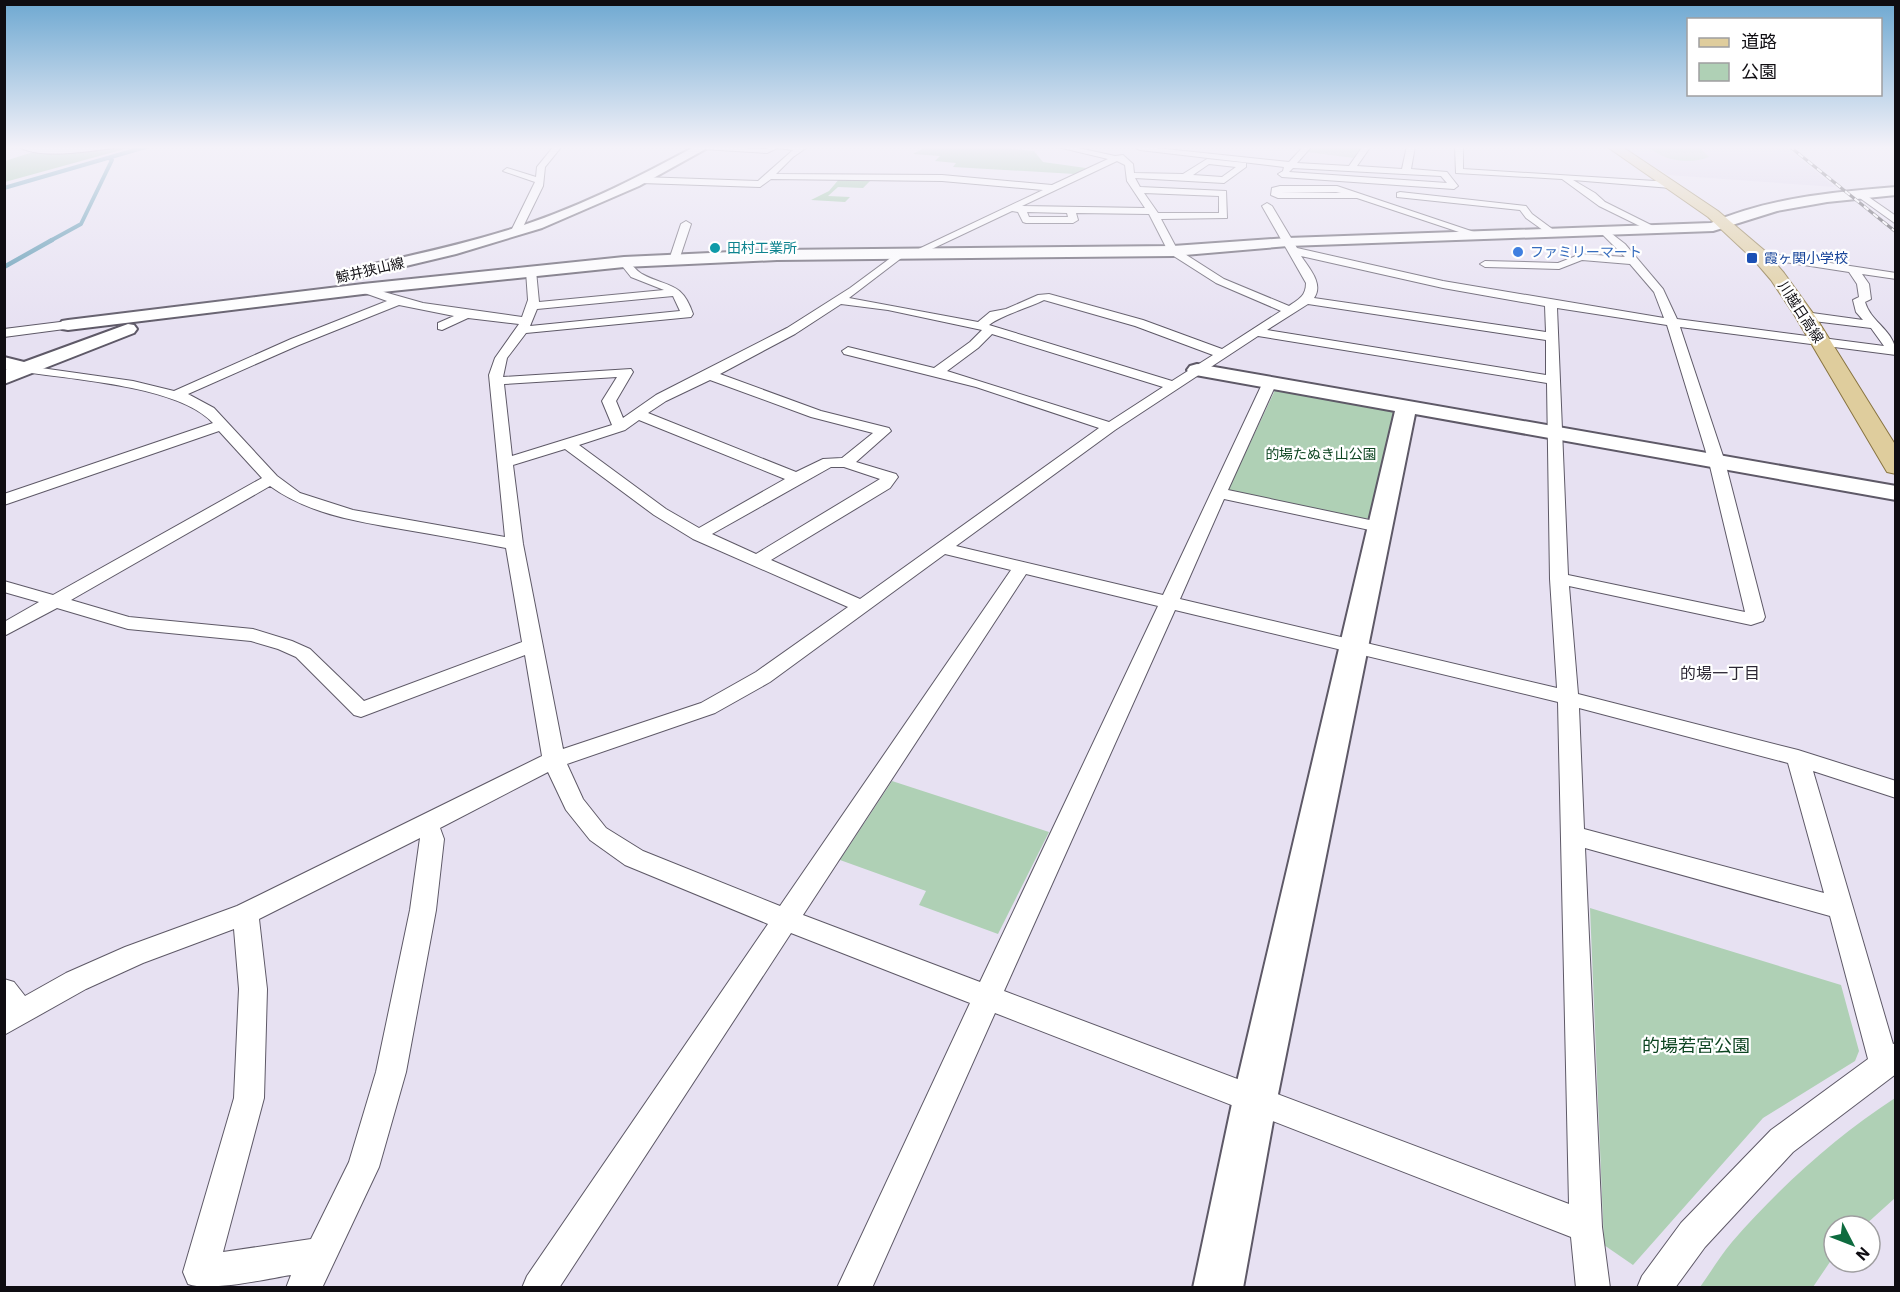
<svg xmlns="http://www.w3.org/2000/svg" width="1900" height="1292" font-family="'IBM Plex Sans','Noto Sans JP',sans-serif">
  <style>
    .built { fill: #dbd3eb }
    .green { fill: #afd0b5 }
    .forest { fill: #90c09a }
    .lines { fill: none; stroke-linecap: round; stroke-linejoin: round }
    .stream-far1 { stroke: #5895af; stroke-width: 4 }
    .stream { stroke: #5895af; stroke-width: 4.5 }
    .street-casing { stroke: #5e5967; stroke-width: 2 }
    .secondary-casing { stroke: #5e5967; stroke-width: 4 }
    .primary-casing { stroke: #887441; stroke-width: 2 }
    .street { fill: #fff; fill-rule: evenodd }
    .secondary { fill: #fff; fill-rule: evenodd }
    .primary { fill: #dfcd9d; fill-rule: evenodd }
    .rail-casing { stroke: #3a383f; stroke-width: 3 }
    .rail { stroke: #fff; stroke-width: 2; stroke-dasharray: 6; stroke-linecap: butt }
    .culture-dot { fill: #0f9aa8; stroke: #fff; stroke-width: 2 }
    .shop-dot { fill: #3f7fe0; stroke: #fff; stroke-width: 2 }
    .transit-dot { fill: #1a4fb4; stroke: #fff; stroke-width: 2 }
    .labels { text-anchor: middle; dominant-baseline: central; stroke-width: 4.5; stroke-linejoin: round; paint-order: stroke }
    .far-culture-label { font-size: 14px; fill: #0d838f; stroke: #fff; text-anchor: start }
    .far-shop-label { font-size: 14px; fill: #366cbe; stroke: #fff; text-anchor: start }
    .far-transit-label { font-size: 14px; fill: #164399; stroke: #fff; text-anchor: start }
    .far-street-label { font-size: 14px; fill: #0f0d12; stroke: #fff }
    .far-park-label { font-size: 14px; fill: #0c4420; stroke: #fff }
    .neighbourhood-label { font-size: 16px; fill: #2c2734; stroke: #fff }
    .near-park-label { font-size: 18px; fill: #0c4420; stroke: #fff }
  </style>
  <rect width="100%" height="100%" fill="#e7e1f2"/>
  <polygon class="built" points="1620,146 1785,146 1835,187 1668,175"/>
  <g class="green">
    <polygon points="1313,146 1362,148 1354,158 1307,152"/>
    <path d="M1648 146H1698L1709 157C1690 165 1662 161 1648 146Z"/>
    <polygon points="1282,389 1387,408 1394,413 1370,518 1361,519 1234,493 1228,490 1275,390"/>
    <polygon points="892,781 1049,832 998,934 919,905 926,891 840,860"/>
    <polygon points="1590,908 1841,985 1859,1051 1855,1061 1763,1118 1633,1265 1604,1245"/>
    <path d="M1895 1098V1198L1864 1226H1834V1256L1813 1287H1700C1711 1272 1720 1256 1732 1242 1780 1187 1835 1137 1895 1098Z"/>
  </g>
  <g class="forest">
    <polygon points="134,146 121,150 5,182 5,161 39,150"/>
    <polygon points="928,146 979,146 1034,151 1043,162 1086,168 1075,174 953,167 956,163 935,161 940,156 913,154"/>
    <polygon points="840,178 873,178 863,188 838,187 828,196 850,197 845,202 811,200 829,191"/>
  </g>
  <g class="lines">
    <g class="stream-far1">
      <polyline points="4,188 149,146"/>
      <polyline points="50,241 81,224 112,160 109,158"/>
    </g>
    <polyline class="stream" points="4,267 52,240"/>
    <defs>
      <g id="street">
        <path d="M17 146H118L114 148C88 151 39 160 17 146Z"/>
        <polygon points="554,146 562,146 545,167 543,186 520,233 511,235 510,233 535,182 503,171 507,168 536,177 537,167"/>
        <path d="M700 146 766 149 770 146H809L793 157 776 174 942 175 1052 185 1108 159 1054 146H1069L1115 156 1123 155 1133 164 1134 173 1183 174 1207 159 1246 163V167L1224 183 1135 178 1140 187 1226 191 1227 218 1161 219 1177 249 1224 279 1289 306C1299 299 1306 296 1306 283L1262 206 1267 203 1272 206 1297 248 1443 281 1664 318 1654 292 1630 264 1582 260 1559 269 1485 267 1480 264 1485 261 1558 263 1581 254 1625 257 1600 232V228L1603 227 1625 244 1663 289 1677 319 1884 346 1871 328 1805 320 1799 316 1805 312 1863 320 1856 312 1853 300 1859 297 1857 284 1849 272 1759 258 1754 255 1759 252 1896 273V279L1862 274 1869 284 1871 299 1865 302C1871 323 1896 331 1896 355L1680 327 1725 462 1765 617 1763 621 1751 625 1569 586 1578 694 1798 750 1896 781V798L1813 771 1893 1044 1896 1043V1074L1793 1152 1705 1247 1675 1288H1637L1642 1276 1681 1223 1771 1130 1868 1059 1830 916 1585 848 1602 1227 1610 1288H1576L1571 1237 995 1013 872 1288H837L970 1003 791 933 559 1288H522L527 1276 768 924 625 865 590 840 566 810 548 772 440 828 444 839 436 910 406 1072 379 1167 322 1288H286L291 1275C266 1279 210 1292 188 1284L183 1272 234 1098 239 989 234 929 143 963 86 989 4 1035V979L14 982 25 996 66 973 125 947 237 906 542 756 525 655 361 717 354 715 296 657 278 649 251 641 128 629 57 608 4 636V622L39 602 4 592V581L53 595 262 478 219 431 4 505V494L213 423C179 386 75 380 25 372L18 368 20 365 133 381 174 391 291 339 387 301 359 291V287L363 286 423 303 522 317 528 300 526 271 531 268 536 271 539 302 664 290 631 277 619 262 624 259C631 262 635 270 642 274 668 288 682 281 693 314L691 317 526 333 507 358 503 377 631 369 633 372 616 401 623 418 656 395 787 328 850 288 900 251 904 252V256L849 298 978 322 990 312 1006 309 1038 295 1049 294 1143 320 1222 349 1281 311 1216 283 1169 253 1149 214 1076 213 1078 220 1073 223H1026L1023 222 1018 212 1012 211 917 256 908 254 1043 190 942 181 771 179 760 187 641 183 637 180 641 177 758 181 793 150 777 148 767 153 703 149ZM1117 161 1125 165 1127 181 1145 208 1022 206ZM1209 164 1236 167 1222 177 1193 175ZM1144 193 1219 196V213H1158ZM1027 212 1067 213 1068 217H1029ZM1301 256 1443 288 1545 306 1546 332 1314 298C1324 284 1309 268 1301 256ZM673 296 680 311 530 326 537 309ZM1044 300 1135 326 1213 355 1172 381 989 325C1002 315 1028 308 1044 300ZM841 304 888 310 982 330 970 342 934 368 848 347 842 351 844 354 976 387 1099 428 860 599 771 560 890 488 898 477 896 474 856 462 891 431 889 428 821 411 720 374 795 334ZM1308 304 1546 340V375L1267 330ZM399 305 454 316 438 323V329L442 330 468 318 519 324 495 358 489 375 505 537 353 510 300 493 277 476 214 408 188 394 299 345ZM1557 308 1667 325 1709 462 1745 612 1568 575ZM992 334 1163 387 1109 422 947 371 978 348ZM1258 336 1547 383 1550 579 1557 688 1180 599 1224 499 1379 532 1387 527 1379 522 1228 490 1277 382 1270 378 1263 382 1163 595 956 546 1115 430ZM617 377 602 401 612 425 512 456 504 384ZM710 380 811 417 873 433 842 458 823 459 796 472 648 413 666 401ZM639 420 785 479 699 528 666 509 579 445 625 430ZM565 449 654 515 693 539 848 607 756 672 701 703 563 749 523 544 513 465ZM831 467H844L880 479 756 554 712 534ZM270 486C309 514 355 521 401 529 436 535 471 541 506 548L522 642 364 701 310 649 292 641 253 629 129 617 71 600ZM945 554 1011 570 780 906 643 851 606 828 583 799 567 764 715 713 770 682ZM1026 574 1158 606 980 982 803 915ZM1175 610 1558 702 1569 1204 1004 991ZM1579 708 1788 763 1824 893 1584 829ZM420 838 410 910 376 1072 349 1162 311 1239 223 1252 264 1098 267 989 259 919Z"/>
        <path d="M1137 146 1289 162 1304 146H1312L1297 163 1349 166 1363 146H1371L1357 166 1402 169 1407 146H1415L1411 169 1447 172 1458 186 1454 189 1282 177 1278 174 1283 171 1284 167 1140 150 1136 148ZM1293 168 1441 176 1447 183 1289 172Z"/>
        <polygon points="1455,146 1463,146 1463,169 1671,182 1675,185 1671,188 1573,180 1595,193 1605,202 1655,227 1657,229 1652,232 1599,206 1562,179 1456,173"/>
        <path d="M1280 186H1337L1480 234 1471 236 1357 198H1278L1271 195 1272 188ZM1279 192H1336L1341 193 1280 192Z"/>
        <polygon points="1860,191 1896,216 1896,224 1857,196 1855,194"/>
        <polygon points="1400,192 1526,206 1532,214 1555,231 1547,233 1526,218 1520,210 1397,197 1397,193"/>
        <polygon points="686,221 691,224 679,260 670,262 669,260 681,224"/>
        <polygon points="68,321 74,325 72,328 4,337 4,329"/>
      </g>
      <g id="secondary">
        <path d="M696 146H711L639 186 542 228 456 254 347 280 339 275 341 272C396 258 451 248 505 231 572 211 635 179 696 146Z"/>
        <path d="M1896 187V195L1827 202 1777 211 1713 231 1288 246 1173 256 777 260 624 267 363 294 68 330 62 329 59 325 62 321 68 320 363 284 624 257 777 250 1173 246 1288 238 1711 223C1769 198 1833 192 1896 187Z"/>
        <polygon points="128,324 134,325 137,329 134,333 4,384 4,370 7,369 4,369 4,357 24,362"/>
        <polygon points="1197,364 1896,486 1896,500 1415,414 1277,1099 1243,1288 1193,1288 1233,1099 1395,411 1190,374 1187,370 1190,366"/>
      </g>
      <polygon id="primary" points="1606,146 1621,146 1718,211 1765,251 1784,273 1815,316 1896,446 1896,474 1887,472 1884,467 1795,316 1771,280 1753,259 1708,217"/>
    </defs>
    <use href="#street" class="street-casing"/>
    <use href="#secondary" class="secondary-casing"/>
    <use href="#primary" class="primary-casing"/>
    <use href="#street" class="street"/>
    <use href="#secondary" class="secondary"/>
    <use href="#primary" class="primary"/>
    <defs>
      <polyline id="rail" points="1789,146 1896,232"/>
    </defs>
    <use href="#rail" class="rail-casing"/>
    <use href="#rail" class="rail"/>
  </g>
  <linearGradient id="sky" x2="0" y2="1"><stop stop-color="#6ea8d1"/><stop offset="0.45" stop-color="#f4f2f9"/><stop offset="1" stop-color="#f4f2f9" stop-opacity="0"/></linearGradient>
  <rect width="1900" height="327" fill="url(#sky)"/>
  <circle class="culture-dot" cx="715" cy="248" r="6"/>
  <circle class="shop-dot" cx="1518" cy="252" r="6"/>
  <rect class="transit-dot" x="1746" y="252" width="12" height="12" rx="3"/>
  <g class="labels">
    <g class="far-culture-label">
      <text x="727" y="248">田村工業所</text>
    </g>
    <g class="far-shop-label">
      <text x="1530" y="252">ファミリーマート</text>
    </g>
    <g class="far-transit-label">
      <text x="1764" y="258">霞ヶ関小学校</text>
    </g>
    <g class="far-street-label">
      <text transform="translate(370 270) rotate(-13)">鯨井狭山線</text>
      <text transform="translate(1801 312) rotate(57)">川越日高線</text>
    </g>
    <g class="far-park-label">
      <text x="1321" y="454">的場たぬき山公園</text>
    </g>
    <g class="neighbourhood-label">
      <text x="1720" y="673">的場一丁目</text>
    </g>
    <g class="near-park-label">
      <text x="1696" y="1045">的場若宮公園</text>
    </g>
  </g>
  <rect width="1900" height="1292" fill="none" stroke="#0f0d12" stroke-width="12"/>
  <rect x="1687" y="18" width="195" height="78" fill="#ffffff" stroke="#9f9ea0" stroke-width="1.5"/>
  <rect x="1699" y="38" width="30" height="9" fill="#dfcd9d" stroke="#9f9ea0" stroke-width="1.5"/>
  <text x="1741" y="48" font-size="18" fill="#0f0d12">道路</text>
  <rect x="1699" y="63" width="30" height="18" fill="#afd0b5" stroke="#9f9ea0" stroke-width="1.5"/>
  <text x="1741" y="78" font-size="18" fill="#0f0d12">公園</text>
  <g transform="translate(1852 1244) rotate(132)"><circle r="28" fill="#ffffff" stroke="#9f9ea0" stroke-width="1.5"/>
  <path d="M0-4.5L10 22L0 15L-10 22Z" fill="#0e6b3f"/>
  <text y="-9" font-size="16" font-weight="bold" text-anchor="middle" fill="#0f0d12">N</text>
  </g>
</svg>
